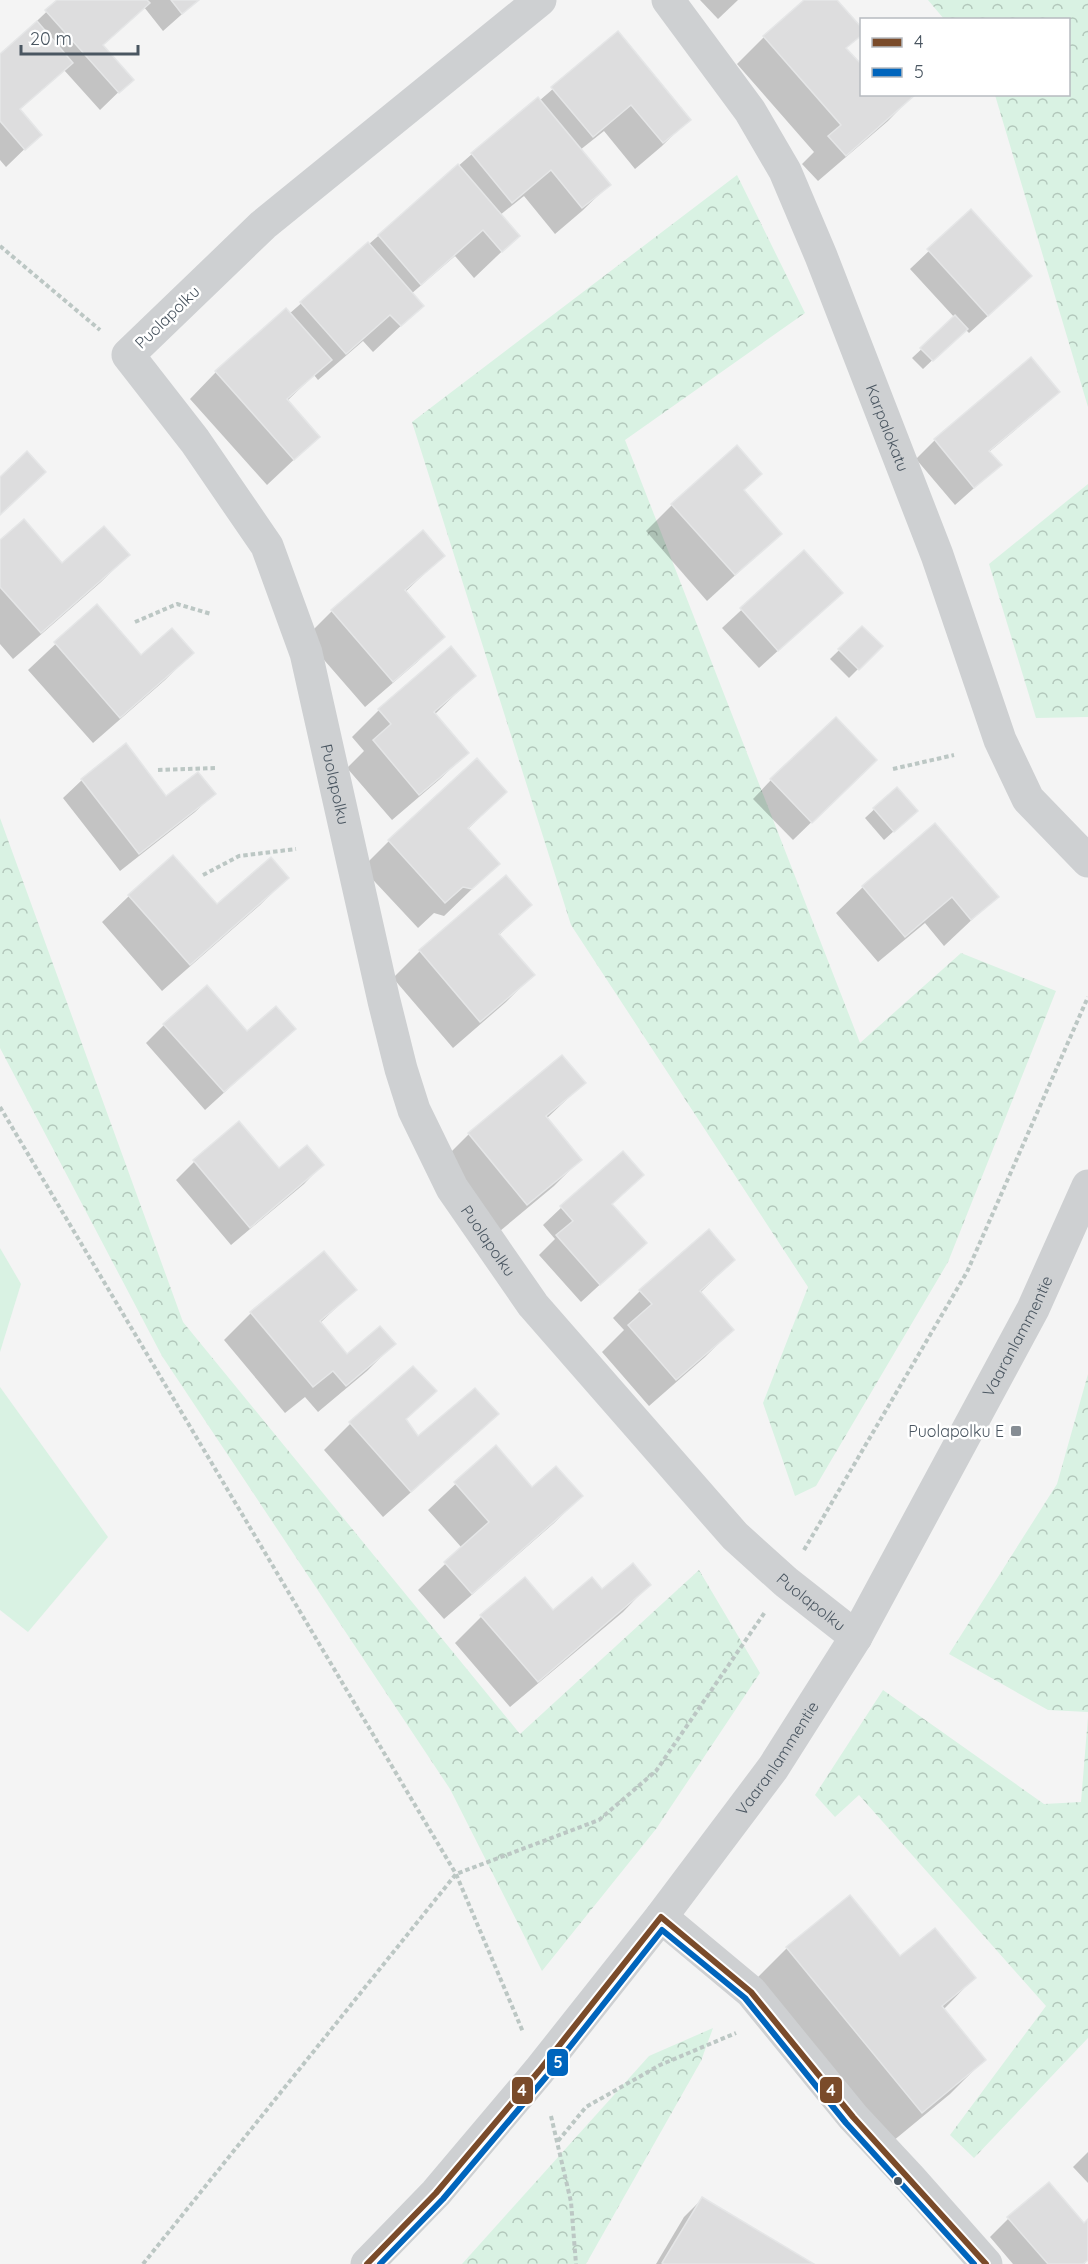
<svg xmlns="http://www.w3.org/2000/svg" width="1088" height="2264" font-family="Quicksand,sans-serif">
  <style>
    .green { fill: #d9f2e3 }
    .forest { fill: url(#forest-crowns) }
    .shadow { fill: #0003 }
    .building { fill: #ddddde; stroke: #e5e6e7; stroke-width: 1.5 }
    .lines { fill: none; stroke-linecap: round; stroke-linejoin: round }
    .path { stroke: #bcc7c4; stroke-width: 4; stroke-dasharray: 4.5 3; stroke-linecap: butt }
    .minor { stroke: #ced0d2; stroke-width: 33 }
    .bus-1-casing { stroke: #fff; stroke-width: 10 }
    .bus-2-casing { stroke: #fff; stroke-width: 10 }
    .bus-1 { stroke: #7a4b2a; stroke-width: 6 }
    .bus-2 { stroke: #0065bd; stroke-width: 6 }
    .poi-dot { fill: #868d94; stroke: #fff; stroke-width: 2 }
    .bus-dot { fill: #4a5661; stroke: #fff; stroke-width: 2 }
    .labels { text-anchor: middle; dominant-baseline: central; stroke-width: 5; stroke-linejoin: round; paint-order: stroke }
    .street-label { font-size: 16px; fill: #4a5661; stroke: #fff }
    .poi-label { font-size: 16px; fill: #4a5661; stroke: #fff; text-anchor: end }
    .line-badge { stroke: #fff; stroke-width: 2 }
    .badge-label { font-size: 16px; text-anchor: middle; font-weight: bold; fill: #fff }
  </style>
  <defs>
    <pattern id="forest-crowns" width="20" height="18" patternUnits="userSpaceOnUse" patternTransform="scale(1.5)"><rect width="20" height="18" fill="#d9f2e3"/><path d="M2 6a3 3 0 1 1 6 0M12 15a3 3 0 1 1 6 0" fill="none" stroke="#b2c7bb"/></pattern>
  </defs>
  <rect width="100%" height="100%" fill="#f4f4f4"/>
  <g class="green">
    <polygon points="0,1248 21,1284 0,1352"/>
    <polygon points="0,1387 108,1537 28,1632 0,1610"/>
  </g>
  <g class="forest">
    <polygon points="928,0 1088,0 1088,407 995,95 1068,94 1068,20 944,19"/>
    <polygon points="737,175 805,313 625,440 860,1043 961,953 1056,991 948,1262 816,1486 795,1496 763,1403 808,1287 571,925 412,422"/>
    <polygon points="1088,484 1088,717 1036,718 989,564"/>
    <polygon points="0,818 183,1322 520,1734 699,1570 760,1673 656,1829 542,1971 450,1789 162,1356 0,1048"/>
    <polygon points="1088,1374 1088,1712 1048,1710 949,1654 1057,1484"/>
    <polygon points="883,1690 1044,1804 1081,1802 1088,1717 1088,2038 974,2158 950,2135 1046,2006 859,1795 835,1817 815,1795"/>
    <polygon points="713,2028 701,2061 586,2264 462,2264 649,2056"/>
  </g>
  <g class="shadow">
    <polygon points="59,0 198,0 163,31 144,7 102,46 132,79 100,110 64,70 19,110 40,134 6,167 0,160 0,56"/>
    <polygon points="700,0 738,0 718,19"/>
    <polygon points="807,0 835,0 862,33 845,49 862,94 914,94 888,121 818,181 802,164 814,152 737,64 764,37"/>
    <polygon points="618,33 689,119 662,146 635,169 604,131 580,150 609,185 582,211 555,234 524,196 500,215 518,236 474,278 455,256 411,294 422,306 373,352 363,341 318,380 314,375 287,401 318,437 267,485 190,399 216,372 289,314 472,154 538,99 539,101"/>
    <polygon points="971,211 1012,294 969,333 965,329 923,369 912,358 955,318 910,269"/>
    <polygon points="1031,359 1058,392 1039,410 989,452 1000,465 955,505 916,459 935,440"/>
    <polygon points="743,491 780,534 707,601 646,531 672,505"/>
    <polygon points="423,532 443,556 404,593 443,637 416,663 365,707 305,638 332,611"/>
    <polygon points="0,542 62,565 128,555 101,582 13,659 0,644"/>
    <polygon points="804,552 822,611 759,668 722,628"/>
    <polygon points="96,606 141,657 192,653 165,680 93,743 28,670"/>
    <polygon points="862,628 881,646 849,678 830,659"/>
    <polygon points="474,676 434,715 467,753 440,779 392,820 347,768 364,751 352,737 379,710"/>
    <polygon points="857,778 793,840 753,799 771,780"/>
    <polygon points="82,780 166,798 214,794 195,812 120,871 63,798"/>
    <polygon points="896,789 907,819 884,840 865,818"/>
    <polygon points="505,792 467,830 498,864 444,916 434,913 418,928 362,868 389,841"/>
    <polygon points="506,877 530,905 498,936 533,975 506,1002 453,1048 393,978 420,951"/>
    <polygon points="287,878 260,905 162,991 102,922 129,896 216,906"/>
    <polygon points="863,887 996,897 944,946 925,923 878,962 836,913"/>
    <polygon points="164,1025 247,1033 294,1029 205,1110 146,1043"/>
    <polygon points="562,1057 584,1083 546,1119 580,1160 554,1186 500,1231 442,1161 469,1134"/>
    <polygon points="239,1124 279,1170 322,1165 304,1184 231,1245 176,1180 194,1162"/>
    <polygon points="642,1175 611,1205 645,1243 581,1302 539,1255 555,1239 543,1225 562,1207"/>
    <polygon points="708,1231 733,1260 700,1293 732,1330 705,1357 649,1406 602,1352 624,1330 613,1318 640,1291"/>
    <polygon points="355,1290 320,1323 347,1356 394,1344 367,1371 318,1412 305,1397 285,1413 224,1340 251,1313"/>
    <polygon points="413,1368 435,1391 405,1420 418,1438 497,1414 470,1440 383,1517 324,1450 350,1424"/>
    <polygon points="495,1447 532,1489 581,1496 554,1523 444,1619 418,1590 462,1548 428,1510"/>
    <polygon points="649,1585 623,1612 510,1707 455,1643 482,1616 553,1612 602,1591"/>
    <polygon points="787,1948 900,1958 974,1978 943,2010 984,2060 950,2094 887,2146 753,1982"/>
    <polygon points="1088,2152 1088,2183 1073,2167"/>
    <polygon points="702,2199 811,2264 656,2264 684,2217"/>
    <polygon points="1008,2219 1084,2225 1088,2221 1088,2260 1084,2264 1013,2264 990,2237"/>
  </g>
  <g class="building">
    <polygon points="57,0 147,0 150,3 103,45 134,80 119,93 45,10"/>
    <polygon points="171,0 199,0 182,14"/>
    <polygon points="804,0 837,0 862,28 862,35 846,48 862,65 862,94 916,94 846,156 828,136 841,125 763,36"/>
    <polygon points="37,21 73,63 20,109 42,135 25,150 0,121 0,54"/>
    <polygon points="618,31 691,120 663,143 631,105 593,137 551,87"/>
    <polygon points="538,97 611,185 582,208 551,170 512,203 471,153"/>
    <polygon points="458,164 520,236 502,252 483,230 421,285 378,235"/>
    <polygon points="971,209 1032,276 988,316 927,249"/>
    <polygon points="368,242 424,306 401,326 390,315 346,354 300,302"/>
    <polygon points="286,308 332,360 287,399 320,437 294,460 215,371"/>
    <polygon points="955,315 968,329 933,361 920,348"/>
    <polygon points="1031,357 1060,392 989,451 1002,465 974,488 934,439"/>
    <polygon points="737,445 762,474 744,490 782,534 735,575 671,504"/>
    <polygon points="27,451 46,472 0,515 0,477"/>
    <polygon points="24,519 62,563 104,526 130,555 41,633 0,587 0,540"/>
    <polygon points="423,530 445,556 405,590 445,637 393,682 331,610"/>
    <polygon points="804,550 843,593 778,651 740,608"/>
    <polygon points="97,604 141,655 172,628 194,653 120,718 54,642"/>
    <polygon points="862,626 883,646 859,670 838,649"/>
    <polygon points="451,646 476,676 434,712 469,753 419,795 373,740 391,724 378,709"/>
    <polygon points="836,717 877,760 812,823 770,779"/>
    <polygon points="126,743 166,796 198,772 216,794 139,854 81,779"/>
    <polygon points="477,758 507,792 468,828 500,864 472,889 463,887 445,903 388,840"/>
    <polygon points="897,787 918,811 894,832 873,808"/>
    <polygon points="935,823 999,897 971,920 952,897 905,937 862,886"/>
    <polygon points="173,855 217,904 271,857 289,878 190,965 128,895"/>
    <polygon points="506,875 532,905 499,934 535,975 480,1022 419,950"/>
    <polygon points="207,985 247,1031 276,1006 296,1029 224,1092 163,1024"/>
    <polygon points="562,1055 586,1083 546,1116 582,1160 527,1205 468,1133"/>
    <polygon points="239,1121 279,1168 307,1145 324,1165 250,1228 193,1160"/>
    <polygon points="623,1151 644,1175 612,1204 647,1243 600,1285 556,1235 573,1221 560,1206"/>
    <polygon points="709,1229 735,1260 700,1291 734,1330 676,1380 628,1325 652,1304 639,1290"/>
    <polygon points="324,1251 357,1290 320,1321 347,1354 380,1326 396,1344 346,1386 333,1371 313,1387 250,1312"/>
    <polygon points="413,1366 437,1391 406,1419 418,1436 475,1388 499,1414 411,1492 349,1422"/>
    <polygon points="496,1445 532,1487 556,1466 583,1496 472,1594 444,1562 489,1522 454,1482"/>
    <polygon points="633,1563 651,1585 538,1682 480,1615 525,1577 553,1610 592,1577 602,1589"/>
    <polygon points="850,1895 900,1956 935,1928 976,1978 942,2006 986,2060 922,2113 786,1947"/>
    <polygon points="1049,2182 1084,2223 1088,2219 1088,2260 1083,2264 1048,2264 1007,2217"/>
    <polygon points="702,2197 814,2264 664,2264 662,2263"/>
  </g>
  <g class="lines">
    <g class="path">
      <polyline points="0,246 100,330"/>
      <polyline points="135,622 177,604 211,614"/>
      <polyline points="893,769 954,755"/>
      <polyline points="158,770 215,768"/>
      <polyline points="203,875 239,856 296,849"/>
      <polyline points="0,1107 456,1874 523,2032"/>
      <polyline points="804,1550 967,1272 1088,997"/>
      <polyline points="551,2116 571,2202 576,2264"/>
      <polyline points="558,2141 586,2107 660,2065 736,2033"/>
      <polyline points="143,2264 456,1874 599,1820 656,1771 765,1612"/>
    </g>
    <g class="minor">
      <path id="s1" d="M540 0 263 225 128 355 195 441 267 546 306 653 384 1001 401 1069 414 1110 452 1188 533 1305 735 1536 786 1582 856 1637"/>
      <path id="s2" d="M668 0 750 111 785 171 821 256 937 555 1000 740 1028 799 1088 861"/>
      <polyline points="661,1917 751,1992 853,2117 909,2177 986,2264"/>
      <path id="s3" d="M367 2264 436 2193 539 2071 661 1917 773 1768 856 1637 1033 1309 1088 1186"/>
    </g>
    <defs>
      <polyline id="bus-1" points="367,2264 436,2193 539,2071 661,1917 751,1992 853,2117 986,2264"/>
      <polyline id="bus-2" points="380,2264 443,2199 546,2077 662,1930 745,1998 846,2123 974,2264"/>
    </defs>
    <use href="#bus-1" class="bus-1-casing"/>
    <use href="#bus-2" class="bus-2-casing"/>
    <use href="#bus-1" class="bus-1"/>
    <use href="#bus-2" class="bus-2"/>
  </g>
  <rect class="poi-dot" x="1010" y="1425" width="12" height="12" rx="3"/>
  <circle class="bus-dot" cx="898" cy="2181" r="5"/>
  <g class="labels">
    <g class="street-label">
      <text transform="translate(167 317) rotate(-44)">Puolapolku</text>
      <text stroke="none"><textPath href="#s2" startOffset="484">Karpalokatu</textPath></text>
      <text stroke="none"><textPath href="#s1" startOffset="1029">Puolapolku</textPath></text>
      <text stroke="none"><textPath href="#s1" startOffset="1515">Puolapolku</textPath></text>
      <text stroke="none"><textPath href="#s3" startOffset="1138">Vaaranlammentie</textPath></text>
      <text stroke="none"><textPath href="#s1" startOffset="2001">Puolapolku</textPath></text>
      <text stroke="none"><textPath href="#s3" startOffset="652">Vaaranlammentie</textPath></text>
    </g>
    <g class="poi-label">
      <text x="1004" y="1431">Puolapolku E</text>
    </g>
  </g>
  <g class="line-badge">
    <rect x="546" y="2048" width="23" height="29" rx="6" fill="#0065bd"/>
    <rect x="819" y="2076" width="24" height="28" rx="6" fill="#7a4b2a"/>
    <rect x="511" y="2076" width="23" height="29" rx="6" fill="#7a4b2a"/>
  </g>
  <g class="badge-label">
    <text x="558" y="2068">5</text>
    <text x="831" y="2096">4</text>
    <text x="522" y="2096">4</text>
  </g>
  <rect x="860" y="18" width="210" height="78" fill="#ffffff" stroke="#b7bbc0" stroke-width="1.5"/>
  <rect x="872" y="38" width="30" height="9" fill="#7a4b2a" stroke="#b7bbc0" stroke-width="1.5"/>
  <text x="914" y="48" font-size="18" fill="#4a5661">4</text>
  <rect x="872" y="68" width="30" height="9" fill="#0065bd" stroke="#b7bbc0" stroke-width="1.5"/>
  <text x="914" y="78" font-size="18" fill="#4a5661">5</text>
  <path d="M21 45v9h117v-9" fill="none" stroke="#4a5661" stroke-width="3"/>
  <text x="30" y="45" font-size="18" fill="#4a5661" stroke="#ffffff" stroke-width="4.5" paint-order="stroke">20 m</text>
</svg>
